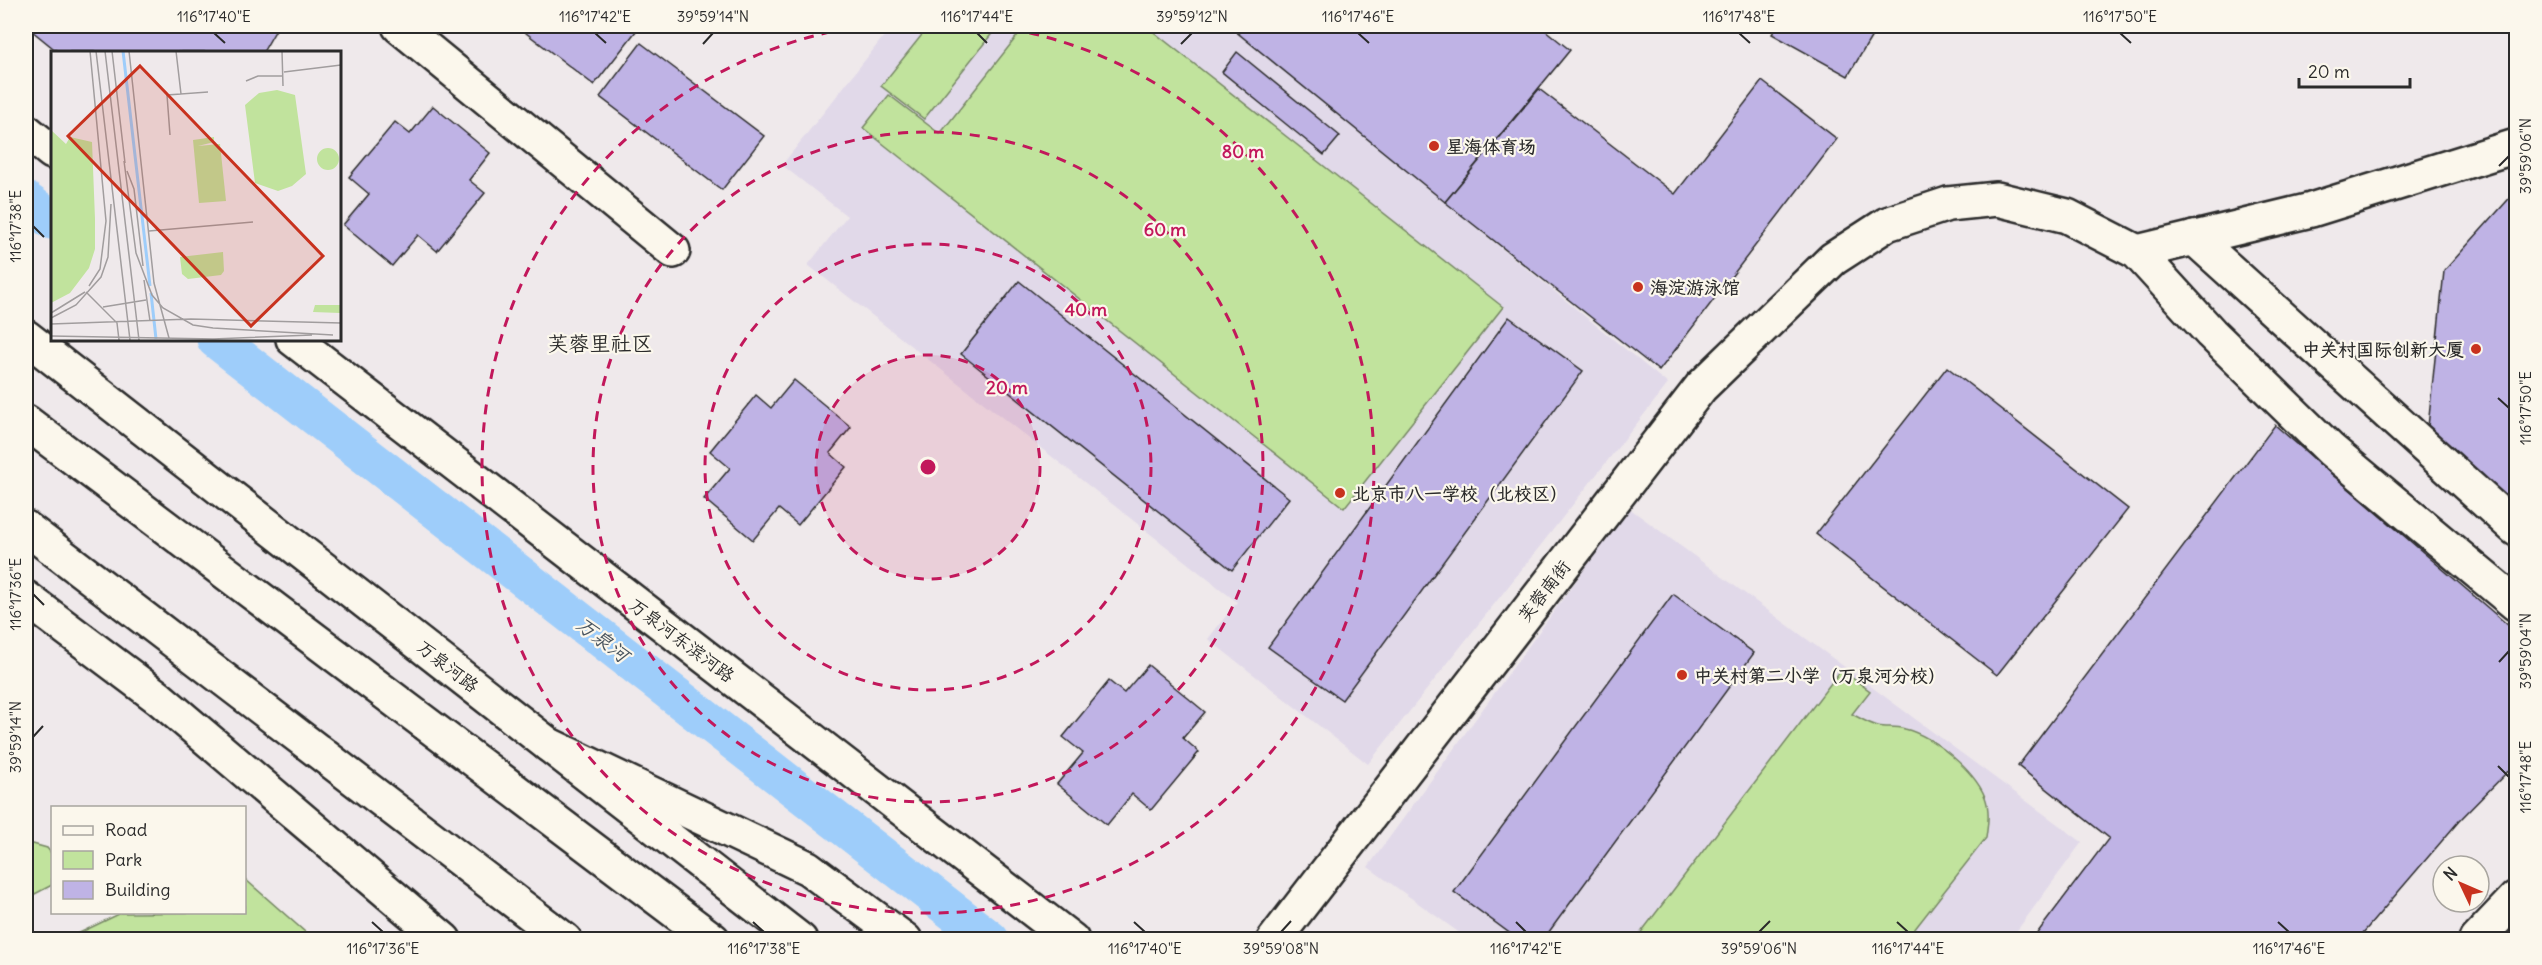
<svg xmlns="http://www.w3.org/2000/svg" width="2542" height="965" font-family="Delius,'LXGW WenKai TC',sans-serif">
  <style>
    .built { fill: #e1d9e9 }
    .green { fill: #c1e39d; stroke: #768764; stroke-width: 1.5 }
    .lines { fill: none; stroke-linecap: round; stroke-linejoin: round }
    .canal { stroke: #9ecdfa; stroke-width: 39 }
    .building { fill: #bfb3e5; stroke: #2b2b2b; stroke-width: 1.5 }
    .minor-casing { stroke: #2b2b2b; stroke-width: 38 }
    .highway-casing { stroke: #2b2b2b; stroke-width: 38 }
    .minor { stroke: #fbf7ec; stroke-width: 33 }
    .highway { stroke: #fbf7ec; stroke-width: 33 }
    .ticks { fill: none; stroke: #2b2b2b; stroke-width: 2 }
    .ring { fill: none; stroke: #c2185b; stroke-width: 3; stroke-dasharray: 10 8 }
    .poi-dot { fill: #c8321e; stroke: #fbf7ec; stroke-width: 2 }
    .labels { text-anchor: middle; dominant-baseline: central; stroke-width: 4.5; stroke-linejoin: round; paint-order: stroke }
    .poi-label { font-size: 18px; font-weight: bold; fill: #2b2b2b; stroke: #fbf7ec; text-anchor: start }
    .street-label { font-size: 18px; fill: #2b2b2b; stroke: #fbf7ec }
    .water-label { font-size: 20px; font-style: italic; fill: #48545f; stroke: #fbf7ec }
    .quarter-label { font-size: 21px; fill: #2b2b2b; stroke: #fbf7ec }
    .inset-river { fill: none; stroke: #9ecdfa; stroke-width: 3 }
    .inset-road { fill: none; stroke: #a19d9e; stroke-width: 1.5 }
    .view { fill: #c8321e; fill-opacity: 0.15; stroke: #c8321e; stroke-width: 3 }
    .inset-edge { fill: none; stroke: #2b2b2b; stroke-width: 3 }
    .centre { fill: #c2185b; stroke: #fbf7ec; stroke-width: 3 }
    .ring-label { font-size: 18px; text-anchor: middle; font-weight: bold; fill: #c2185b; stroke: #fbf7ec; stroke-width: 4.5; stroke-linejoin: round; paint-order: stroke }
    .neatline { fill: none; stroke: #2b2b2b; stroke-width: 2 }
    .ticks-label { font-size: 15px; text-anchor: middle; fill: #2b2b2b }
  </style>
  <rect width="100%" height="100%" fill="#efe9eb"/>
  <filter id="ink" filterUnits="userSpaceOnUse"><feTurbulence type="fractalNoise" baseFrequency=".0167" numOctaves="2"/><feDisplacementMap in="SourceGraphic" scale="12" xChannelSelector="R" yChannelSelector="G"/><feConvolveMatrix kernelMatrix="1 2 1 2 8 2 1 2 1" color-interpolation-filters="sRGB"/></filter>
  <g filter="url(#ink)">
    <g class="built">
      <polygon points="892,26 1229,26 1668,384 1368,764 1208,639 1237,602 808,265 847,216 782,165"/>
      <polygon points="1629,508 2082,842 2010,940 1468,939 1368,867"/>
    </g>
    <g class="green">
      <polygon points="929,26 998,26 924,119 881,86"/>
      <polygon points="1025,26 1146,26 1503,307 1344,508 863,128 889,95 940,134"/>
      <path d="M1841 670 1870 691 1852 714C1860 718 1869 724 1878 726 1887 728 1896 726 1905 729 1933 736 1974 770 1985 797 1990 810 1988 824 1986 838L1907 939H1636Z"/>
      <polygon points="33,844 47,848 52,854 52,885 33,895 26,895 26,845"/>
      <polygon points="245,879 313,939 67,939 121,913 244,912"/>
    </g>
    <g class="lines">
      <g class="canal">
        <polyline points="26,201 52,220"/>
        <polyline points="216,339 990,940"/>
      </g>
    </g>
    <g class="building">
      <polygon points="26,26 278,26 263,52 58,52"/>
      <polygon points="517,26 640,26 594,85"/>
      <polygon points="1229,26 1540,26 1570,50 1445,202"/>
      <polygon points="1777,26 1878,26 1848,76 1772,34"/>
      <polygon points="641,43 764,136 722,190 600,97"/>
      <polygon points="1237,52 1340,136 1324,155 1222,72"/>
      <polygon points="1762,81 1837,139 1659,371 1445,202 1539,89 1675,194"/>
      <polygon points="433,106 490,153 469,180 485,193 437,251 418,235 392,266 343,225 369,194 349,177 395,122 410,134"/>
      <polygon points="2516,191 2516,509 2428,427 2444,271"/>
      <polygon points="1019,281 1289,498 1232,570 961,354"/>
      <polygon points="1509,317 1583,371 1342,700 1268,647"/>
      <polygon points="1947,367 2128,509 1997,675 1816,534"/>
      <polygon points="794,380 851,427 830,453 846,467 798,525 779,509 753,540 704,499 730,468 710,451 756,395 771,408"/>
      <polygon points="2275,425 2516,632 2516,763 2459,821 2357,940 2032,940 2109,838 2018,766"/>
      <polygon points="1673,594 1754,653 1543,940 1519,940 1454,892"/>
      <polygon points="1148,665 1205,712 1183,738 1199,752 1151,810 1132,794 1107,825 1057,784 1083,753 1063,737 1109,681 1124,693"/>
      <polygon points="1391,933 1400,940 1385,940"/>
    </g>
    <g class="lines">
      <defs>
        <g id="minor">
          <polyline points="399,26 673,251"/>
          <polyline points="26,131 52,152"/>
          <polyline points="2194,238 2516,529"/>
          <polyline points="2137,252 2311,210 2516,146"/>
          <polyline points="26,337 549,745 808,868 905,940"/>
          <polyline points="293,339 1072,940"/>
          <polyline points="26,598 159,698 444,940"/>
          <polyline points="1274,940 1701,387 1833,259 1887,224 1948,204 1997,199 2067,216 2137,252 2211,333 2331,450 2516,604"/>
          <polyline points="2476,940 2516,898"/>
        </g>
        <g id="highway">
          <polyline points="26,422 713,940"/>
          <polyline points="26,528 565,940"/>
          <polyline points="549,745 800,940"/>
        </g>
      </defs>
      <use href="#minor" class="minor-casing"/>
      <use href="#highway" class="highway-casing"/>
      <use href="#minor" class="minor"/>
      <use href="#highway" class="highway"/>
    </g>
  </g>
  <path class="ticks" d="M214 33 225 43M595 33 606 43M977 33 987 43M1358 33 1369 43M1739 33 1750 43M2120 33 2131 43M703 44 713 33M1181 44 1192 33M2499 166 2509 156M33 226 44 237M2498 398 2509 408M33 594 44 605M2499 662 2509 651M33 737 43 726M2498 766 2509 777M372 922 383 932M753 922 764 932M1134 922 1145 932M1516 922 1526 932M1897 922 1908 932M2278 922 2289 932M1281 932 1291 921M1759 932 1770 921"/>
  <circle cx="928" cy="467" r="112" fill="#c2185b" fill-opacity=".12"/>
  <g class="ring">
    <circle cx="928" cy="467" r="112"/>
    <circle cx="928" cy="467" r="223"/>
    <circle cx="928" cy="467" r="335"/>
    <path d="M994 26A446 446 0 1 1 862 26"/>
  </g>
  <g class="poi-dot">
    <circle cx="1434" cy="146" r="6"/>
    <circle cx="1638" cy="287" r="6"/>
    <circle cx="2476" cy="349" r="6"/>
    <circle cx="1340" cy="493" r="6"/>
    <circle cx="1682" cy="675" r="6"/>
  </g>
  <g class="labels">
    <g class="poi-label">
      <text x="1446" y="146">星海体育场</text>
      <text x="1650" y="287">海淀游泳馆</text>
      <text x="2464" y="349" text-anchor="end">中关村国际创新大厦</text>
      <text x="1352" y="493">北京市八一学校（北校区）</text>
      <text x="1694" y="675">中关村第二小学（万泉河分校）</text>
    </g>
    <g class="street-label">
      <text transform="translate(1544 591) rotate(-52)">芙蓉南街</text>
      <text transform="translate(682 640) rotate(37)">万泉河东滨河路</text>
      <text transform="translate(448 666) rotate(38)">万泉河路</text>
    </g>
    <g class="water-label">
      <text transform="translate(603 639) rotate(38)">万泉河</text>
    </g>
    <g class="quarter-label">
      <text x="600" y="343">芙蓉里社区</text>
    </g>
  </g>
  <g transform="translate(51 51)">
    <rect width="290" height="290" fill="#efe9eb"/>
    <path d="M226 39 244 44 255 123 241 135 227 140 204 132 194 54 208 42ZM0 79 15 93 19 86 41 91 44 168V198L38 217 19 242 0 252ZM163 86V91L147 95 169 93 175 150 148 152 142 89ZM266 108a11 11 0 1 1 22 0a11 11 0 1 1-22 0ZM172 201 173 220 170 224 137 228 131 223 129 206ZM264 254H289V262L262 261Z" fill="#c1e39d"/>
    <path class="inset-river" d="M72 0 99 235M100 242 105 288"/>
    <path class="inset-road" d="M45 0 79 289M54 0 88 289M61 0 74 112M78 0 103 232 118 287M125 0 130 43 157 41M231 0 232 35M233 21 290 14M195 30 207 25H232M119 84 116 44 130 43M73 110 85 202 101 244 112 257 142 274 162 277 282 284M76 120 83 138 92 215M98 180 202 171M93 229 99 270M38 235 49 218 55 170 39 0M35 241 66 272 68 289M52 256 95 249M0 262 34 241M0 267 25 254 50 226 57 206 60 153M0 273 140 268 290 272M0 285 164 288M162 288 261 284"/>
    <path class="view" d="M89 15 272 205 200 275 17 85Z"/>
    <rect width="290" height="290" class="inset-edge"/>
  </g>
  <circle cx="928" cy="467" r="9" class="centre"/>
  <g class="ring-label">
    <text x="1243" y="158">80 m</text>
    <text x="1165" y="236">60 m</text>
    <text x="1086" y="316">40 m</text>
    <text x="1007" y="394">20 m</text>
  </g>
  <rect width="2542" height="965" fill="none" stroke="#fbf7ec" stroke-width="66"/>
  <rect x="51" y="806" width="195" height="108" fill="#fbf7ec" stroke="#a8a59f" stroke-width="1.5"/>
  <rect x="63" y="826" width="30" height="9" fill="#fbf7ec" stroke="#a8a59f" stroke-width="1.5"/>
  <text x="105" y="836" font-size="18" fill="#2b2b2b">Road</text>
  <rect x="63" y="851" width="30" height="18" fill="#c1e39d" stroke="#a8a59f" stroke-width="1.5"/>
  <text x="105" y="866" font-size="18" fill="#2b2b2b">Park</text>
  <rect x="63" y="881" width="30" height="18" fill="#bfb3e5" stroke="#a8a59f" stroke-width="1.5"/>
  <text x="105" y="896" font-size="18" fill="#2b2b2b">Building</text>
  <g transform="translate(2461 884) rotate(314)"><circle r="28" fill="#fbf7ec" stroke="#a8a59f" stroke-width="1.5"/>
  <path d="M0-4.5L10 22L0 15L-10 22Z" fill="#c8321e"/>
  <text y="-9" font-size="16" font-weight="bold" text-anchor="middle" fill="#2b2b2b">N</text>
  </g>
  <path d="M2299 78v9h111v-9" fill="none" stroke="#2b2b2b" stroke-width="3"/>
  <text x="2308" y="78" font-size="18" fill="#2b2b2b" stroke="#fbf7ec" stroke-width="4.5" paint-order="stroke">20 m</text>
  <rect x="33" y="33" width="2476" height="899" class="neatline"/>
  <g class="ticks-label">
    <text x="214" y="22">116°17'40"E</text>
    <text x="595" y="22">116°17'42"E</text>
    <text x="713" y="22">39°59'14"N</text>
    <text x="977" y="22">116°17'44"E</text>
    <text x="1192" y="22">39°59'12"N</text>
    <text x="1358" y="22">116°17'46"E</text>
    <text x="1739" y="22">116°17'48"E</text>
    <text x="2120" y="22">116°17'50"E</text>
    <text transform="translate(2526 156) rotate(-90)" y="5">39°59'06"N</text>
    <text transform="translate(16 226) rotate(-90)" y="5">116°17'38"E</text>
    <text transform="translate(2526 408) rotate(-90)" y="5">116°17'50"E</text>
    <text transform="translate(16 594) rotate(-90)" y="5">116°17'36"E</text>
    <text transform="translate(2526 651) rotate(-90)" y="5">39°59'04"N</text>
    <text transform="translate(16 737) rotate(-90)" y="5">39°59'14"N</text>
    <text transform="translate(2526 777) rotate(-90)" y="5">116°17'48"E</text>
    <text x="383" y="954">116°17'36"E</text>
    <text x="764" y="954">116°17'38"E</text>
    <text x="1145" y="954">116°17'40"E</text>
    <text x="1281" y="954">39°59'08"N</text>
    <text x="1526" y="954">116°17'42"E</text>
    <text x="1759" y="954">39°59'06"N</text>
    <text x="1908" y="954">116°17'44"E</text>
    <text x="2289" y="954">116°17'46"E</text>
  </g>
</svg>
